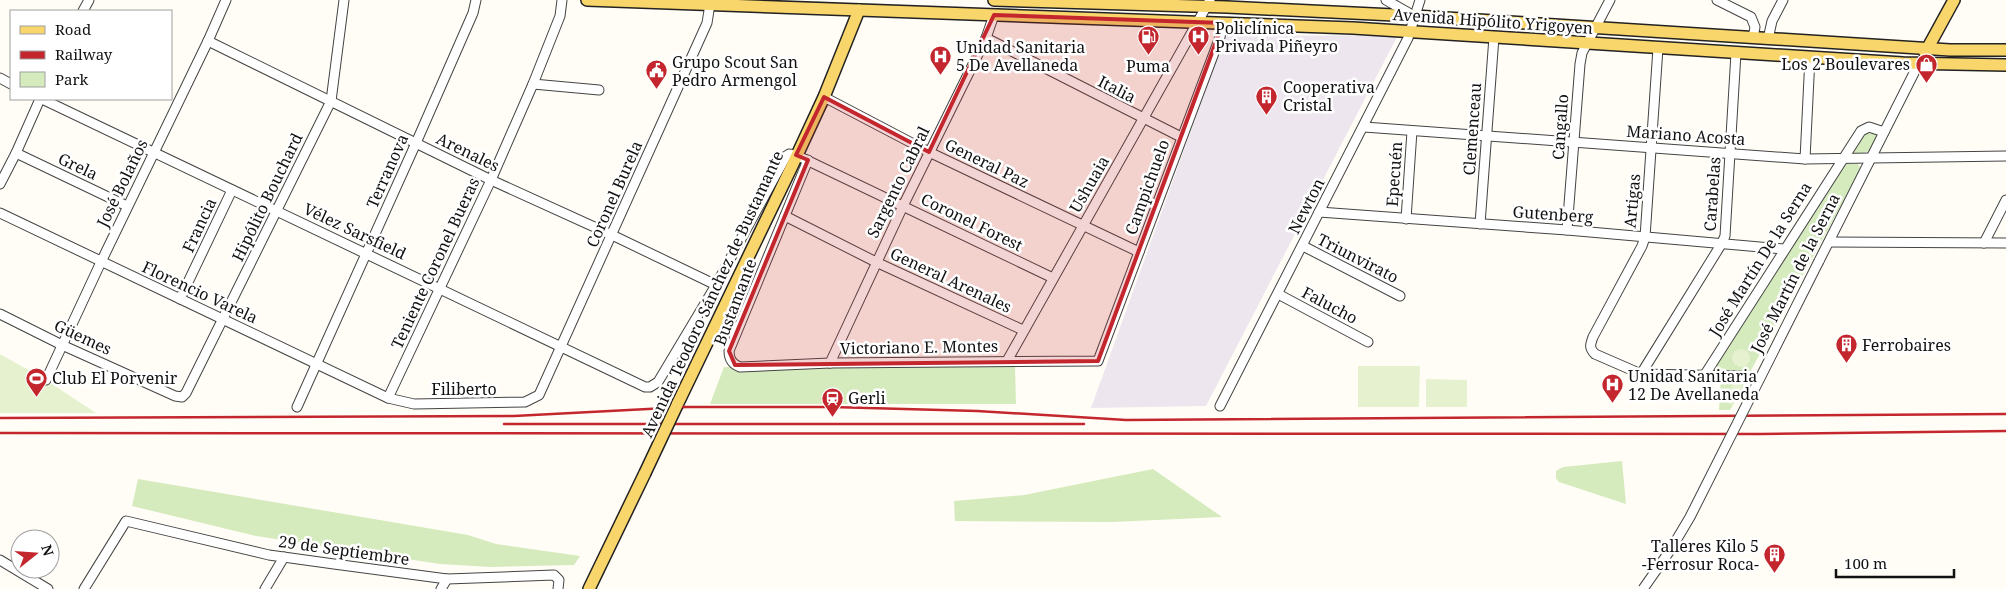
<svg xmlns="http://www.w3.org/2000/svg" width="2006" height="589" font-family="'Noto Serif',serif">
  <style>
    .industrial { fill: #eee6ef }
    .green { fill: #d5ebbd }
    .pitch { fill: #e6f2cf }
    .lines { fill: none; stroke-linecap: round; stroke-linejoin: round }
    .minor-casing { stroke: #444; stroke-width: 11 }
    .major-casing { stroke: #222; stroke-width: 14 }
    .minor { stroke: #fff; stroke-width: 9 }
    .major { stroke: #f9d66b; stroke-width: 11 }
    .rail { stroke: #c4262e; stroke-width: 2.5 }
    .minor-bridge-casing { stroke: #444; stroke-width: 11; stroke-linecap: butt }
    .major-bridge-casing { stroke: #222; stroke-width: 14; stroke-linecap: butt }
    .minor-bridge { stroke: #fff; stroke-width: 9 }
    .major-bridge { stroke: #f9d66b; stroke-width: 11 }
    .marked { fill: #c4262e; fill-opacity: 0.2; stroke: #c4262e; stroke-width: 4; stroke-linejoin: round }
    .labels { text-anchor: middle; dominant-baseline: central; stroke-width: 5; stroke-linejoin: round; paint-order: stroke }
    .street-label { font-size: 16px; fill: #111; stroke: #fff }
    .poi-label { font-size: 16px; fill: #111; stroke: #fff; text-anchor: start }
  </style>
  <rect width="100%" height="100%" fill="#fffdf5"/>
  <polygon class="industrial" points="1398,35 1206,406 1091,408 1225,36"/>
  <g class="green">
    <path d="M1868 133 1878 135C1870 152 1871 154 1851 153L1865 134Z"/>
    <polygon points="1843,164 1858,164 1861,169 1750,372 1719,371 1717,370 1717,364"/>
    <polygon points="1015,366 1016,404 710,404 724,367"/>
    <polygon points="1721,378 1744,380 1746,382 1730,410 1719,410"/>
    <polygon points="1622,461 1626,504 1559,482 1556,478 1556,471 1563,467"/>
    <polygon points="1153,469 1222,517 1112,522 955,521 954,501 1024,495"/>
    <polygon points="138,479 468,535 496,544 580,556 574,565 491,567 440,564 256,536 132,506"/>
  </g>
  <g class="pitch">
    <circle cx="1741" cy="358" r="9"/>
    <polygon points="0,354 46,380 96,413 0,413"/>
    <polygon points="1358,366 1420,366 1419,407 1358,407"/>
    <polygon points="1426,379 1467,380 1467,407 1426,407"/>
    <polygon points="1735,381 1743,386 1732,405 1723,400"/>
  </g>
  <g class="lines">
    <defs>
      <g id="minor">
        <polyline points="1386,0 1414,16"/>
        <polyline points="1717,0 1751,17 1755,27 1753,38"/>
        <polyline points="83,11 89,0"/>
        <polyline points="986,38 1181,137"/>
        <polyline points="1768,39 1772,21 1783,0"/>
        <polyline points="208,41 491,180 612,235 716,285"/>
        <path d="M1658 48 1645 237 1642 246 1593 337C1590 345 1589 348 1595 354L1641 374 1744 376"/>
        <polyline points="0,78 11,84"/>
        <polyline points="533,84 599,90"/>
        <polyline points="824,97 929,152 1139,252"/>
        <polyline points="42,99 645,387 650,387 658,382 716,285 786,156 789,154 796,155 1053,278"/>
        <polyline points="1364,127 1805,159 2006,156"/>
        <polyline points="16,153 127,206"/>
        <polyline points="1805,159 1810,57"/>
        <path d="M808 160 729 351C729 359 732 364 740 367L830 363 1098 361 1220 37 1223 23"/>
        <polyline points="0,184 16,153 40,99"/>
        <polyline points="1319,212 1567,230 1784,249"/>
        <polyline points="0,213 388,398 414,404 525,402 539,395 707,23 710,4"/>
        <polyline points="785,216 876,262 1023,330"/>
        <polyline points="1406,219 1412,131"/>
        <polyline points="1480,224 1494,37"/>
        <polyline points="1567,230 1580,64 1582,53 1610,0"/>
        <polyline points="1829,242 2006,243"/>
        <polyline points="1984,243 2006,200"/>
        <polyline points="1303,246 1400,296"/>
        <polyline points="1819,261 1919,63"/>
        <polyline points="1278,294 1368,342"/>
        <polyline points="180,299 232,190"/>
        <polyline points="0,314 62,345 175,396 182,397 186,393 331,101 344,0"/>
        <polyline points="1007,361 1210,0"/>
        <polyline points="830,363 903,206 986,38 994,15"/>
        <polyline points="1641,374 1722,243 1725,236 1736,53"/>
        <polyline points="1704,376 1861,131 1869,127 1884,132"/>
        <polyline points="46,380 101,262 208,41 226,0"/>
        <polyline points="388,398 491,180 533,84 560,16 562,0"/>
        <polyline points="1220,406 1408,38 1420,0"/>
        <polyline points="297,407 416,143 473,13 476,0"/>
        <polyline points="0,560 48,589"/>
        <polyline points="84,589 126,521 269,555 334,564 447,579 554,575 559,580 558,589"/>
        <polyline points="265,589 284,557"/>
        <polyline points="441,589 447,579"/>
      </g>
      <g id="major">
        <polyline points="587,0 1353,28 1903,63 2006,65"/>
        <polyline points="994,0 1227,7 1415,16 1950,50 2006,50"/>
        <polyline points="1925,53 1954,0"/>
        <polyline points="677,405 792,166 824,97 859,10"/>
        <polyline points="589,589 645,473"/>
      </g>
    </defs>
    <use href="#minor" class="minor-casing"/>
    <use href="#major" class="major-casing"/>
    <use href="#minor" class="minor"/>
    <use href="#major" class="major"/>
    <g class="rail">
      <polyline points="0,418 514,416 686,407 832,407 977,411 1126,420 2006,414"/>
      <polyline points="504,424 1084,424"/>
      <polyline points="0,433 1761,434 2006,431"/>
    </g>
    <defs>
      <polyline id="minor-bridge" points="1643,589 1671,549 1690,517 1819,261"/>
      <polyline id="major-bridge" points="645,473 677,405"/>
    </defs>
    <use href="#minor-bridge" class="minor-bridge-casing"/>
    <use href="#major-bridge" class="major-bridge-casing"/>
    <use href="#minor-bridge" class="minor-bridge"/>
    <use href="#major-bridge" class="major-bridge"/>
  </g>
  <path class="marked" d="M994 15 1223 23 1098 361 735 365 729 351 808 160 796 155 824 97 929 152Z"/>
  <defs>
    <symbol id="fuel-pin" viewBox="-11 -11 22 30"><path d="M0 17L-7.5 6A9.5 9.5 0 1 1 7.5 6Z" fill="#c4262e" stroke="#fff"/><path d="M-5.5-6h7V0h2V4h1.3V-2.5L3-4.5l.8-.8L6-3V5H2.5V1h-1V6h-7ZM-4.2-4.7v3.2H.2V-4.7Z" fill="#fff"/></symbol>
    <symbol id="hospital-pin" viewBox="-11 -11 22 30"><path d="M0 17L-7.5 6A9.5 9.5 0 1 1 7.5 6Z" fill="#c4262e" stroke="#fff"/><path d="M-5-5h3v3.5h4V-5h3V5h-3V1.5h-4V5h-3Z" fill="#fff"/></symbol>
    <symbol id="shop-pin" viewBox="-11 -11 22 30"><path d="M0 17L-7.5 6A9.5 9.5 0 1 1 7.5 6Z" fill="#c4262e" stroke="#fff"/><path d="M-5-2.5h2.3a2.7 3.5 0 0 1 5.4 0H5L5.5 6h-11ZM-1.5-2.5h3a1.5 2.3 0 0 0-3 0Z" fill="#fff"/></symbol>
    <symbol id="civic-pin" viewBox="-11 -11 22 30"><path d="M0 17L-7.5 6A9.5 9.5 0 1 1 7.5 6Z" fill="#c4262e" stroke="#fff"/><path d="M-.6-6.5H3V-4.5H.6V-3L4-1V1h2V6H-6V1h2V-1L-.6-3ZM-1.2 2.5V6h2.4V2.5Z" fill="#fff"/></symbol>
    <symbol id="building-pin" viewBox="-11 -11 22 30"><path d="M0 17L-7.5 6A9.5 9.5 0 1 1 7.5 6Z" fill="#c4262e" stroke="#fff"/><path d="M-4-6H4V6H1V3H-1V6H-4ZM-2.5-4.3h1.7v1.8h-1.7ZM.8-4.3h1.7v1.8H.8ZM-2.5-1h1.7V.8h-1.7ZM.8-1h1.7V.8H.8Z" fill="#fff"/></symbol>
    <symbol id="stadium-pin" viewBox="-11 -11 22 30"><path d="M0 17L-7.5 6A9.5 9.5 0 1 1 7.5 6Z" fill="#c4262e" stroke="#fff"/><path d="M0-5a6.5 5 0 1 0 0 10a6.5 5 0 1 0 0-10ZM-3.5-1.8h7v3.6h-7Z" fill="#fff"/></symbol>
    <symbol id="station-pin" viewBox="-11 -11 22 30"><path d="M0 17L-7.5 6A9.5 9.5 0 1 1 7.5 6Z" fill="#c4262e" stroke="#fff"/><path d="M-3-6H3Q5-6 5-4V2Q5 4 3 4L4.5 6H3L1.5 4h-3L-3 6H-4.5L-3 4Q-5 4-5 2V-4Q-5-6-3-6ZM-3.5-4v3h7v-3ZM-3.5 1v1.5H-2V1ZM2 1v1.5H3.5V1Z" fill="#fff"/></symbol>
  </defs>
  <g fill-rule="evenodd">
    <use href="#fuel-pin" x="1136" y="24" width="25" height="34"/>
    <use href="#hospital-pin" x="1186" y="24" width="25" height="34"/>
    <use href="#hospital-pin" x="928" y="44" width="25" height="34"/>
    <use href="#shop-pin" x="1914" y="52" width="25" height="34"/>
    <use href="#civic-pin" x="644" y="58" width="25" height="34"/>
    <use href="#building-pin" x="1254" y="84" width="25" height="34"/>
    <use href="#building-pin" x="1834" y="332" width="25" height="34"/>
    <use href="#stadium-pin" x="24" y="366" width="25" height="34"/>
    <use href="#hospital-pin" x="1600" y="372" width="25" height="34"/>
    <use href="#station-pin" x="820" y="386" width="25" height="34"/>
    <use href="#building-pin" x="1762" y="542" width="25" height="34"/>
  </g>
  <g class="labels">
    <g class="street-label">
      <text transform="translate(1493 21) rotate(4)">Avenida Hipólito Yrigoyen</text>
      <text transform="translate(1117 89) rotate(27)">Italia</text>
      <text transform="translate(1560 127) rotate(-86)">Cangallo</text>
      <text transform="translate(1472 129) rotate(-86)">Clemenceau</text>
      <text transform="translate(1686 135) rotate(4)">Mariano Acosta</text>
      <text transform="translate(468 152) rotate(26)">Arenales</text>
      <text transform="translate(987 163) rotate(26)">General Paz</text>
      <text transform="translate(78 166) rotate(25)">Grela</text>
      <text transform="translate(387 171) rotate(-66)">Terranova</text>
      <text transform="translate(1394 174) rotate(-86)">Epecuén</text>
      <text transform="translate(898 182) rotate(-64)">Sargento Cabral</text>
      <text transform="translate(122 183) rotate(-64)">José Bolaños</text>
      <text transform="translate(1089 184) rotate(-60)">Ushuaia</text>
      <text transform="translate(1147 187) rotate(-70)">Campichuelo</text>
      <text transform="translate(614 194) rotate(-66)">Coronel Burela</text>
      <text transform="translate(1712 194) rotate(-86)">Carabelas</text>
      <text transform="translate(267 197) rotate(-64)">Hipólito Bouchard</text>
      <text transform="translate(1632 201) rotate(-85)">Artigas</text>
      <text transform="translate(1306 206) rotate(-63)">Newton</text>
      <text transform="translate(1553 214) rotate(4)">Gutenberg</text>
      <text transform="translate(972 222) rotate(26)">Coronel Forest</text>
      <text transform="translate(199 225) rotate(-65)">Francia</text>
      <text transform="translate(355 231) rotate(25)">Vélez Sarsfield</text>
      <text transform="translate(1358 258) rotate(27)">Triunvirato</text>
      <text transform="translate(1760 259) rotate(-58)">José Martín De la Serna</text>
      <text transform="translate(435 263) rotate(-65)">Teniente Coronel Bueras</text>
      <text transform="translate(1795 273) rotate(-63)">José Martín de la Serna</text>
      <text transform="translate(951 280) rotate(25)">General Arenales</text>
      <text transform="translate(200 292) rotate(25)">Florencio Varela</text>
      <text transform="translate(712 294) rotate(-65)">Avenida Teodoro Sánchez de Bustamante</text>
      <text transform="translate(735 302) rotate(-69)">Bustamante</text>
      <text transform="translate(1330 305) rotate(28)">Falucho</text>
      <text transform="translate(83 337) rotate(25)">Güemes</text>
      <text transform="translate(919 347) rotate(-1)">Victoriano E. Montes</text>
      <text x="464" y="389">Filiberto</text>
      <text transform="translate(344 550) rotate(8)">29 de Septiembre</text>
    </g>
    <g class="poi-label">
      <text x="1215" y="28">Policlínica<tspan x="1215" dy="18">Privada Piñeyro</tspan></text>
      <text x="956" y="47">Unidad Sanitaria<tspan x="956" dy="18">5 De Avellaneda</tspan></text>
      <text x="672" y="62">Grupo Scout San<tspan x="672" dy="18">Pedro Armengol</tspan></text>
      <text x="1910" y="64" text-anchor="end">Los 2 Boulevares</text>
      <text x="1148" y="66" text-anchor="middle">Puma</text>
      <text x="1283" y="87">Cooperativa<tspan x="1283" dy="18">Cristal</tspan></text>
      <text x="1862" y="345">Ferrobaires</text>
      <text x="1628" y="376">Unidad Sanitaria<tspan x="1628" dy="18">12 De Avellaneda</tspan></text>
      <text x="52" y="378">Club El Porvenir</text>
      <text x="848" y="398">Gerli</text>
      <text x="1759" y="546" text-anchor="end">Talleres Kilo 5<tspan x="1759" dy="18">-Ferrosur Roca-</tspan></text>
    </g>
  </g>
  <rect x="10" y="10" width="162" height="90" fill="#ffffff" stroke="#a0a0a0"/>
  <rect x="20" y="26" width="25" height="8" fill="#f9d66b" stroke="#a0a0a0"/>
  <text x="55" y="35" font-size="15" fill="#111111">Road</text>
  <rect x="20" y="51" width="25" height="8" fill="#c4262e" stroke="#a0a0a0"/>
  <text x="55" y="60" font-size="15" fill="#111111">Railway</text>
  <rect x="20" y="72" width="25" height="15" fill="#d5ebbd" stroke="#a0a0a0"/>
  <text x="55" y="85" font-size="15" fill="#111111">Park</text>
  <g transform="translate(35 554) rotate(73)"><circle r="24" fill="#ffffff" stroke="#a0a0a0"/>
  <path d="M0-4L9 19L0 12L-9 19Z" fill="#c4262e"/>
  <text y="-8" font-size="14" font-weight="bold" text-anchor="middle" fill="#111111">N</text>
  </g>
  <path d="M1836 569v8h118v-8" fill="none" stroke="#111111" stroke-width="2.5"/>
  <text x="1844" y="569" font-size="15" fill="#111111" stroke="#ffffff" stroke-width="4" paint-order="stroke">100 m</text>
</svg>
